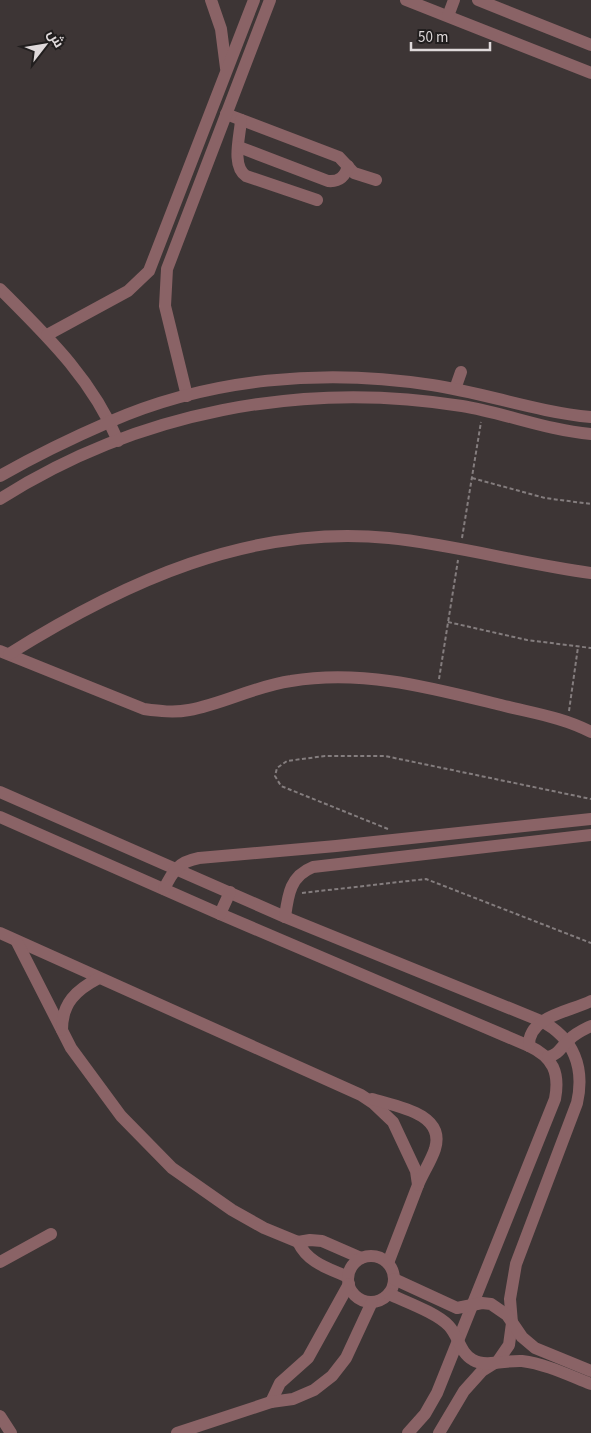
<svg xmlns="http://www.w3.org/2000/svg" width="591" height="1433" font-family="'Source Sans 3',Cairo,sans-serif">
  <style>
    .lines { fill: none; stroke-linecap: round; stroke-linejoin: round }
    .path { stroke: #847d7e; stroke-width: 2; stroke-dasharray: 4 2.5; stroke-linecap: butt }
    .minor { stroke: #8a6366; stroke-width: 12 }
  </style>
  <rect width="100%" height="100%" fill="#3d3535"/>
  <g class="lines">
    <g class="path">
      <polyline points="472,478 545,498 591,504"/>
      <polyline points="462,538 481,422"/>
      <polyline points="448,622 527,640 591,648"/>
      <polyline points="439,679 458,560"/>
      <polyline points="569,711 578,647"/>
      <polyline points="388,829 281,786 275,776 277,768 287,761 325,756 385,756 591,799"/>
      <polyline points="302,893 426,879 591,943"/>
    </g>
    <g class="minor">
      <polyline points="211,0 221,29 226,68"/>
      <polyline points="406,0 591,73"/>
      <polyline points="478,0 591,45"/>
      <polyline points="448,16 454,0"/>
      <polyline points="226,114 339,157 354,173 376,180"/>
      <path d="M241 120C240 136 231 166 246 176L317 200"/>
      <path d="M239 147 328 181C339 182 345 177 348 166"/>
      <path d="M0 289C47 336 92 379 118 441"/>
      <polyline points="47,335 128,291 149,271 254,0"/>
      <polyline points="455,389 461,372"/>
      <polyline points="187,396 165,306 167,269 270,0"/>
      <path d="M0 476C35 456 72 438 109 422 209 378 324 368 432 385 485 393 537 412 591 417"/>
      <path d="M0 499C137 412 302 380 462 406 505 413 546 430 591 434"/>
      <path d="M0 651 144 709C159 711 174 713 189 710 223 704 255 686 291 681 363 669 432 688 501 705 532 713 562 717 591 732"/>
      <path d="M9 654C124 582 250 524 389 538 457 545 523 564 591 573"/>
      <path d="M0 792 285 917 541 1021C574 1038 585 1068 577 1103L516 1264 510 1299 512 1323 509 1345 498 1361 482 1371 464 1391 439 1433"/>
      <path d="M0 817 220 914 529 1046C553 1057 560 1073 555 1099L437 1393 425 1414 408 1433"/>
      <path d="M164 889C173 871 178 862 199 858L336 846 591 819"/>
      <polyline points="220,914 230,892"/>
      <path d="M285 917C288 895 290 876 313 867L591 835"/>
      <polyline points="0,933 361,1095 373,1103 393,1122 416,1171 418,1185 388,1263"/>
      <polyline points="17,942 71,1048 121,1116 172,1168 232,1210 264,1228 298,1242 310,1240 322,1241 361,1258"/>
      <path d="M62 1030C62 1003 76 990 99 978"/>
      <path d="M529 1046C528 1016 569 1012 591 1001"/>
      <path d="M548 1057C560 1054 561 1046 570 1039 576 1033 583 1030 591 1026"/>
      <path d="M372 1099C395 1106 446 1113 435 1149 431 1161 423 1173 418 1185"/>
      <path d="M298 1242C308 1263 328 1268 348 1277"/>
      <circle cx="371" cy="1279" r="23"/>
      <polyline points="0,1262 51,1234"/>
      <polyline points="394,1279 457,1308 482,1303 491,1304 507,1315 522,1337 535,1348 591,1371"/>
      <path d="M389 1294C406 1302 437 1313 449 1326 459 1337 460 1353 473 1360 485 1367 507 1360 522 1361 546 1364 568 1375 591 1384"/>
      <polyline points="271,1402 280,1383 308,1358 349,1284"/>
      <polyline points="0,1416 11,1433"/>
      <polyline points="177,1433 271,1402 293,1399 314,1390 332,1376 346,1358 372,1302"/>
    </g>
  </g>
  <g transform="translate(45 45) rotate(59)" stroke="#211e1e" stroke-width="4" paint-order="stroke">
  <path d="M0-4L9 19L0 12L-9 19Z" fill="#dfd9da"/>
  <text y="-8" font-size="14" font-weight="bold" text-anchor="middle" fill="#dfd9da">ش</text>
  </g>
  <path d="M411 42v8h79v-8" fill="none" stroke="#dfd9da" stroke-width="2.5"/>
  <text x="418" y="42" font-size="15" fill="#dfd9da" stroke="#211e1e" stroke-width="4" paint-order="stroke">50 m</text>
</svg>
